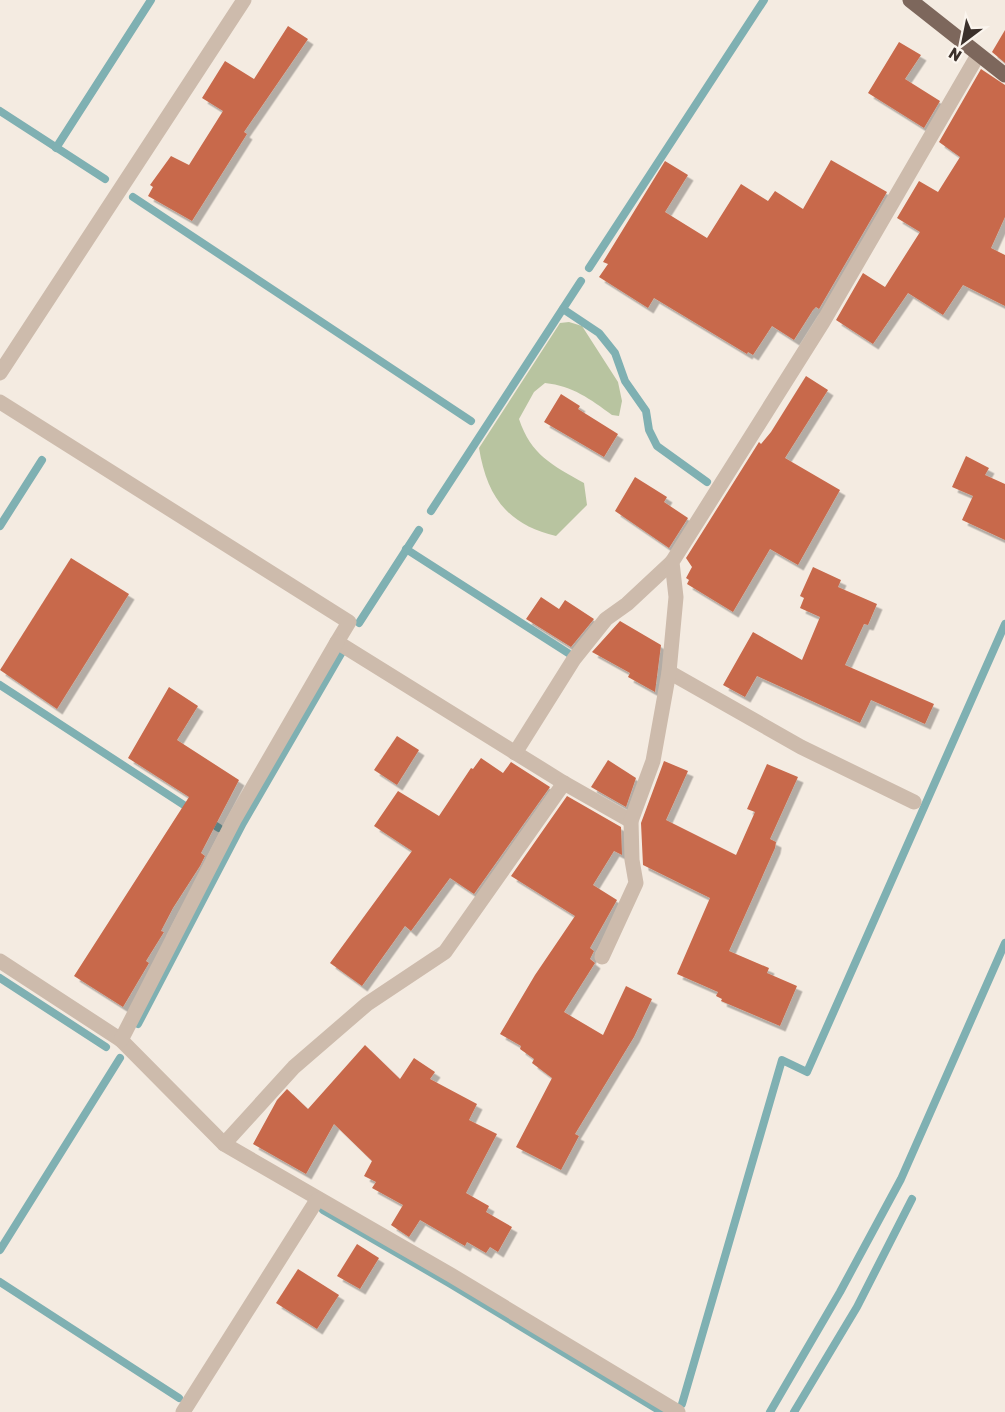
<svg xmlns="http://www.w3.org/2000/svg" width="1005" height="1412" font-family="Rubik,sans-serif">
  <style>
    .green { fill: #b8c4a0 }
    .lines { fill: none; stroke-linecap: round; stroke-linejoin: round }
    .stream { stroke: #7fb0b2; stroke-width: 8 }
    .building { fill: #c8694b; filter: url(#shadow) }
    .minor { stroke: #cdbbac; stroke-width: 15 }
    .major { stroke: #7d675c; stroke-width: 15 }
  </style>
  <defs>
    <filter id="shadow"><feDropShadow dx="5.5" dy="5.5" stdDeviation="0" flood-color="#0004"/></filter>
  </defs>
  <rect width="100%" height="100%" fill="#f4ebe1"/>
  <path class="green" d="M569 322 582 326 618 382 622 401 619 416 612 415C590 399 573 386 545 383L534 392 519 419C531 455 552 465 584 483L587 505 556 536C508 525 487 497 479 448L560 323Z"/>
  <g class="lines">
    <g class="stream">
      <polyline points="0,111 105,179"/>
      <polyline points="56,148 151,0"/>
      <polyline points="133,197 471,421"/>
      <polyline points="589,268 764,0"/>
      <polyline points="563,309 599,333 615,353 625,381 646,411 649,430 657,446 707,482"/>
      <polyline points="431,511 581,281"/>
      <polyline points="0,526 42,460"/>
      <polyline points="406,549 568,653"/>
      <polyline points="359,623 419,530"/>
      <polyline points="0,685 193,811"/>
      <polyline points="206,820 219,828"/>
      <polyline points="0,978 106,1047"/>
      <polyline points="138,1024 243,823 342,652"/>
      <polyline points="323,1210 449,1283 662,1412"/>
      <polyline points="0,1250 120,1058"/>
      <polyline points="0,1282 179,1398"/>
      <polyline points="682,1404 782,1060 807,1072 1005,624"/>
      <polyline points="770,1412 840,1292 901,1179 1005,943"/>
      <polyline points="794,1412 857,1307 912,1199"/>
    </g>
  </g>
  <g class="building">
    <polygon points="288,26 308,39 244,132 247,134 192,221 148,196 153,187 150,185 171,156 189,165 223,111 202,98 225,61 254,79"/>
    <polygon points="1005,30 1005,63 992,52"/>
    <polygon points="899,42 921,55 905,79 940,101 924,128 868,93"/>
    <polygon points="981,69 1005,85 1005,217 991,248 1005,255 1005,306 963,285 943,315 908,293 873,344 836,320 863,273 885,287 920,232 897,218 919,181 938,192 960,157 939,142"/>
    <polygon points="831,160 887,192 819,309 816,307 813,310 794,340 772,326 753,355 748,352 747,354 654,298 648,308 599,277 608,264 603,262 665,161 688,175 665,212 707,238 741,184 768,201 775,191 803,209"/>
    <polygon points="806,376 828,390 785,458 840,490 798,565 770,549 733,612 687,584 689,580 686,578 692,567 686,558 759,442 761,444 771,432"/>
    <polygon points="561,394 580,406 578,409 618,434 604,457 544,422"/>
    <polygon points="966,456 989,468 985,475 1005,484 1005,540 962,520 973,496 952,487"/>
    <polygon points="635,477 667,497 664,502 688,518 669,548 615,511"/>
    <polygon points="71,558 129,594 57,709 0,670"/>
    <polygon points="813,567 841,580 838,587 877,604 868,625 864,624 845,665 934,704 925,724 871,700 860,723 757,676 745,697 723,685 753,632 802,660 820,617 800,608 804,598 800,596"/>
    <polygon points="541,597 559,609 565,600 594,619 571,647 526,619"/>
    <polygon points="620,621 661,645 655,692 628,677 630,673 592,652"/>
    <polygon points="169,687 198,706 177,740 239,780 201,853 205,856 200,866 173,908 161,931 164,932 146,961 149,963 123,1007 74,976 189,797 128,758"/>
    <polygon points="397,736 419,750 397,785 374,770"/>
    <polygon points="481,758 503,773 511,762 550,787 474,894 450,878 411,931 405,926 362,986 330,963 412,851 374,826 398,791 439,816 471,768 473,769"/>
    <polygon points="608,760 636,778 626,807 591,787"/>
    <polygon points="664,761 688,771 666,820 736,855 755,812 747,809 767,764 798,777 770,839 776,842 775,848 729,951 769,968 767,973 797,986 780,1026 721,1001 722,999 716,996 718,992 677,974 710,898 643,865 641,823"/>
    <polygon points="567,796 621,827 622,855 614,851 593,885 617,900 590,948 594,951 590,959 595,963 564,1012 603,1035 626,986 652,999 634,1037 575,1134 579,1136 561,1170 516,1147 552,1078 532,1063 534,1059 520,1049 521,1046 500,1034 535,975 575,916 511,876"/>
    <polygon points="365,1045 400,1079 414,1058 435,1072 430,1079 477,1104 469,1120 497,1134 466,1193 489,1206 486,1212 512,1227 498,1252 490,1247 486,1253 467,1242 465,1246 420,1220 409,1237 391,1225 403,1205 372,1188 376,1182 364,1176 372,1161 334,1124 306,1174 253,1144 277,1100 287,1089 308,1109"/>
    <polygon points="357,1244 379,1258 360,1289 337,1276"/>
    <polygon points="298,1269 339,1295 317,1329 276,1303"/>
  </g>
  <g class="lines">
    <g class="minor">
      <polyline points="0,373 244,0"/>
      <polyline points="0,402 349,622 337,642 564,783 631,821"/>
      <polyline points="669,672 801,747 914,802"/>
      <polyline points="515,753 574,659 606,619 627,604 672,562"/>
      <polyline points="602,957 636,883 632,860 631,821 653,761 669,672 676,597 672,562 823,322 978,55"/>
      <polyline points="0,961 121,1040 224,1144 451,1275 678,1412"/>
      <polyline points="121,1040 234,820 337,642"/>
      <polyline points="224,1144 294,1067 367,1004 445,952 564,783"/>
      <polyline points="183,1412 317,1200"/>
    </g>
    <polyline class="major" points="910,0 1005,75"/>
  </g>
  <g transform="translate(963 42) rotate(212)" stroke="#fbf5ee" stroke-width="4.5" paint-order="stroke">
  <path d="M0-4.5L10 22L0 15L-10 22Z" fill="#3b302b"/>
  <text y="-9" font-size="16" font-weight="bold" text-anchor="middle" fill="#3b302b">N</text>
  </g>
</svg>
